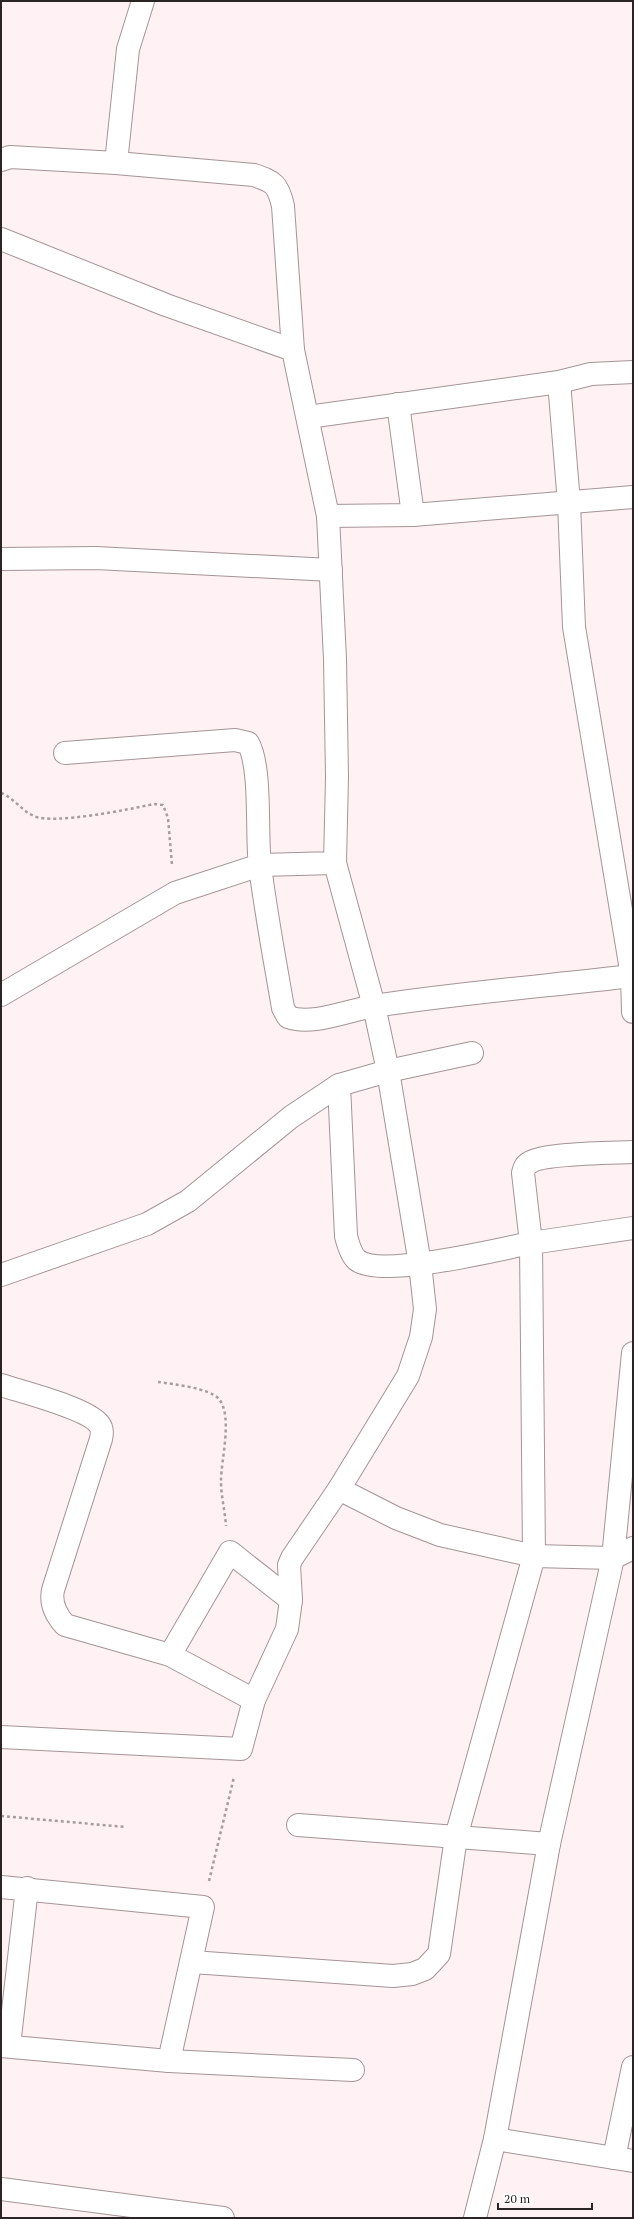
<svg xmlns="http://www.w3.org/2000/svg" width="634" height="2219" font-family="'PT Serif',serif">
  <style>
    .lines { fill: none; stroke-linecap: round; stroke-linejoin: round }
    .minor-casing { stroke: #a39497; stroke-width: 24 }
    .path { stroke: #a79c9e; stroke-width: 2.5; stroke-dasharray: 3 3; stroke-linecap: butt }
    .minor { stroke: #fff; stroke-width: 22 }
  </style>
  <rect width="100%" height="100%" fill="#fff1f4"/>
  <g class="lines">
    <defs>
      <g id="minor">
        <polyline points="1,160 10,157 116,163 128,49 143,1"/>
        <path d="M116 163 254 175C274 182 278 184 283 206L293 350"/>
        <polyline points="1,239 166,305 293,350 328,516 335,659 337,777 335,863 260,865 175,893 1,995"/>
        <polyline points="559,382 569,503 574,627 632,976 633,1012"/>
        <polyline points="398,404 413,515"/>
        <polyline points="308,417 559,382 591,374 633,372"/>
        <polyline points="328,516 413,515 633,497"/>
        <polyline points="1,559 96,558 331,570"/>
        <path d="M65 753 235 740 248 743C262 767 256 835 260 866 266 914 275 961 283 1008L288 1017C312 1026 349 1010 374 1006 459 993 546 986 632 976"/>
        <polyline points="335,863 374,1006 388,1071 420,1264 425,1309 421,1337 408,1376 339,1489"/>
        <path d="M472 1053 388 1071 339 1085 346 1236C348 1244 351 1255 357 1260 381 1279 499 1249 531 1243 565 1238 599 1233 633 1228"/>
        <polyline points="1,1275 147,1224 188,1201 291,1117 339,1085"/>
        <path d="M1 1385C22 1392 87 1408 99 1424 103 1429 102 1434 101 1439L53 1590C50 1604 56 1615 65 1625L170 1655 254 1700"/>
        <polyline points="170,1655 230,1552 291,1600"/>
        <polyline points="1,1737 241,1749 254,1700 287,1629 291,1600 289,1565 292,1558 339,1489 396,1518 440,1535 534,1556 613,1558 633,1548"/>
        <polyline points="298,1825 549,1844 613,1558 633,1353"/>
        <polyline points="1,1887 203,1907 169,2061"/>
        <path d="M192 1962 393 1976 412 1974 425 1969 439 1954 456 1837 534 1556 531 1243 523 1173C524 1169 525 1165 529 1163 542 1153 613 1153 633 1152"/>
        <polyline points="1,2046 169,2061 353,2070"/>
        <polyline points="9,2046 27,1888"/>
        <polyline points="495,2139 549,1844"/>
        <polyline points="614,2158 633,2067"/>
        <polyline points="1,2189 223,2218"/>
        <polyline points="475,2218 495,2139 633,2161"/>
      </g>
    </defs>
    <use href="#minor" class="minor-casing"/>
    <g class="path">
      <path d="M1 793C14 798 22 811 34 816 54 825 130 809 154 804L163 805 168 818 172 865"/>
      <path d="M158 1382C173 1384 209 1388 219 1399 233 1416 221 1460 221 1481 221 1496 225 1511 226 1526"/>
      <polyline points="1,1816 126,1827"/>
      <polyline points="209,1881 234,1777"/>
    </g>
    <use href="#minor" class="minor"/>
  </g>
  <rect width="634" height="2219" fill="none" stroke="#2a2425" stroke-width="4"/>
  <path d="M498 2203v6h94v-6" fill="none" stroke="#2a2425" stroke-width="2"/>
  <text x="504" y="2203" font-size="12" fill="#2a2425" stroke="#ffffff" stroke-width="3" paint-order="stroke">20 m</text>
</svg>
